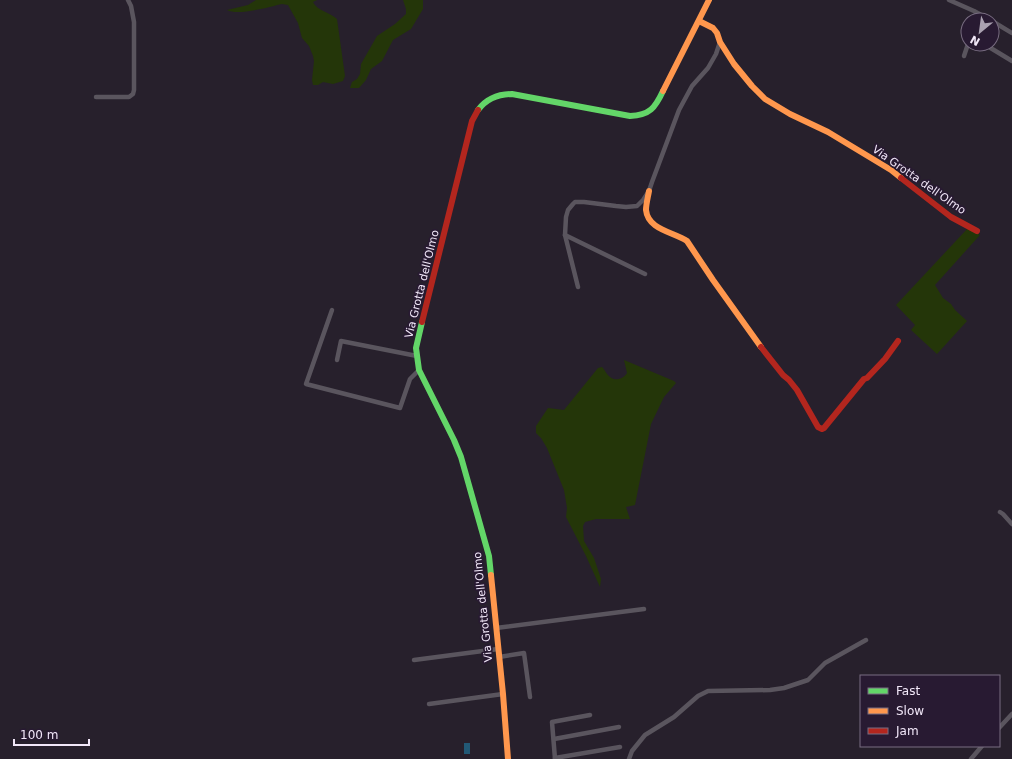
<svg xmlns="http://www.w3.org/2000/svg" width="1012" height="759" font-family="'DejaVu Sans',sans-serif">
  <style>
    .green { fill: #243609 }
    .water { fill: #225976 }
    .lines { fill: none; stroke-linecap: round; stroke-linejoin: round }
    .street { stroke: #5a555e; stroke-width: 4.5 }
    .fast { stroke: #63d668; stroke-width: 6 }
    .slow { stroke: #ff974d; stroke-width: 6 }
    .jam { stroke: #b3261e; stroke-width: 6 }
    .labels { text-anchor: middle; dominant-baseline: central; stroke-width: 3.5; stroke-linejoin: round; paint-order: stroke }
    .street-label { font-size: 11px; fill: #f1e7f8; stroke: #281a32 }
  </style>
  <rect width="100%" height="100%" fill="#27202c"/>
  <g class="green">
    <path d="M256 0H317L313 2C317 11 330 12 337 19L345 76 343 81 333 84 323 82 318 85H313L312 80 314 61 313 56 309 46 302 38 298 23 288 5 282 4C269 7 238 16 227 10L248 5Z"/>
    <polygon points="403,0 423,0 423,9 411,29 393,40 382,61 371,69 366,80 359,88 350,88 352,82 357,79 360,74 361,64 377,36 395,24 406,14 406,9"/>
    <polygon points="968,228 980,235 935,285 943,298 951,304 955,310 967,321 937,354 911,330 915,325 896,305"/>
    <path d="M624 360 674 381 676 383 664 397 651 424 635 505 626 507 630 519H596L585 522 583 526 584 541 594 558 601 579 600 587 586 556 566 517 567 508 564 490 547 448 541 438 536 433V426L548 408 564 410 598 368 602 367C605 370 607 375 610 377 616 382 624 378 627 373Z"/>
  </g>
  <rect class="water" x="464" y="743" width="6" height="11"/>
  <g class="lines">
    <g class="street">
      <polyline points="949,0 974,11 990,20"/>
      <polyline points="977,20 979,14"/>
      <polyline points="992,21 1012,33"/>
      <polyline points="984,44 1012,61"/>
      <polyline points="964,56 968,44"/>
      <polyline points="96,97 129,97 133,94 134,90 134,22 131,6 128,0"/>
      <polyline points="565,235 645,274"/>
      <polyline points="578,287 565,235 566,217 568,210 573,204 575,202 584,202 616,206 626,207 637,206 643,200 649,191 652,182 679,110 692,86 708,68 716,54 720,42"/>
      <polyline points="332,310 306,384 400,408 410,379 419,370"/>
      <polyline points="337,360 341,341 417,356"/>
      <polyline points="1000,512 1003,514 1012,524"/>
      <polyline points="496,628 644,609"/>
      <polyline points="499,657 524,653 530,697"/>
      <polyline points="414,660 498,649"/>
      <polyline points="429,704 503,694"/>
      <polyline points="999,728 1012,714"/>
      <polyline points="554,739 619,727"/>
      <polyline points="555,758 620,747"/>
      <polyline points="555,759 552,722 590,715"/>
      <polyline points="629,759 632,751 645,735 674,717 698,696 708,691 770,690 784,688 808,680 825,663 866,640"/>
      <polyline points="971,759 982,746"/>
    </g>
    <g class="fast">
      <path d="M478 110C487 98 498 94 512 94L630 116C650 115 655 108 663 91"/>
      <polyline points="422,322 416,348 419,370 454,440 461,457 489,556 491,575"/>
    </g>
    <g class="slow">
      <polyline points="699,21 713,28 717,33 720,42 734,64 752,86 765,99 790,114 828,132 891,170 901,178"/>
      <polyline points="663,91 709,0"/>
      <path d="M649 191C648 197 646 204 646 210 648 230 674 232 687 241L713 280 761 347"/>
      <polyline points="491,575 503,694 508,759"/>
    </g>
    <g class="jam">
      <polyline points="901,178 951,217 977,231"/>
      <polyline points="422,322 472,121 478,110"/>
      <polyline points="761,347 783,375 789,380 797,390 818,427 822,429 824,428 864,379 867,378 885,359 898,341"/>
    </g>
  </g>
  <g class="labels">
    <g class="street-label">
      <text transform="translate(919 180) rotate(35)">Via Grotta dell'Olmo</text>
      <text transform="translate(422 284) rotate(-76)">Via Grotta dell'Olmo</text>
      <text transform="translate(483 607) rotate(-96)">Via Grotta dell'Olmo</text>
    </g>
  </g>
  <rect x="860" y="675" width="140" height="72" fill="#281a32" stroke="#786c81"/>
  <rect x="868" y="688" width="20" height="6" fill="#63d668" stroke="#786c81"/>
  <text x="896" y="695" font-size="12" fill="#f1e7f8">Fast</text>
  <rect x="868" y="708" width="20" height="6" fill="#ff974d" stroke="#786c81"/>
  <text x="896" y="715" font-size="12" fill="#f1e7f8">Slow</text>
  <rect x="868" y="728" width="20" height="6" fill="#b3261e" stroke="#786c81"/>
  <text x="896" y="735" font-size="12" fill="#f1e7f8">Jam</text>
  <g transform="translate(980 32) rotate(209)"><circle r="19" fill="#281a32" stroke="#786c81"/>
  <path d="M0-3L7 15L0 10L-7 15Z" fill="#aaa1b1"/>
  <text y="-6" font-size="11" font-weight="bold" text-anchor="middle" fill="#f1e7f8">N</text>
  </g>
  <path d="M14 739v6h75v-6" fill="none" stroke="#f1e7f8" stroke-width="2"/>
  <text x="20" y="739" font-size="12" fill="#f1e7f8" stroke="#281a32" stroke-width="3" paint-order="stroke">100 m</text>
</svg>
